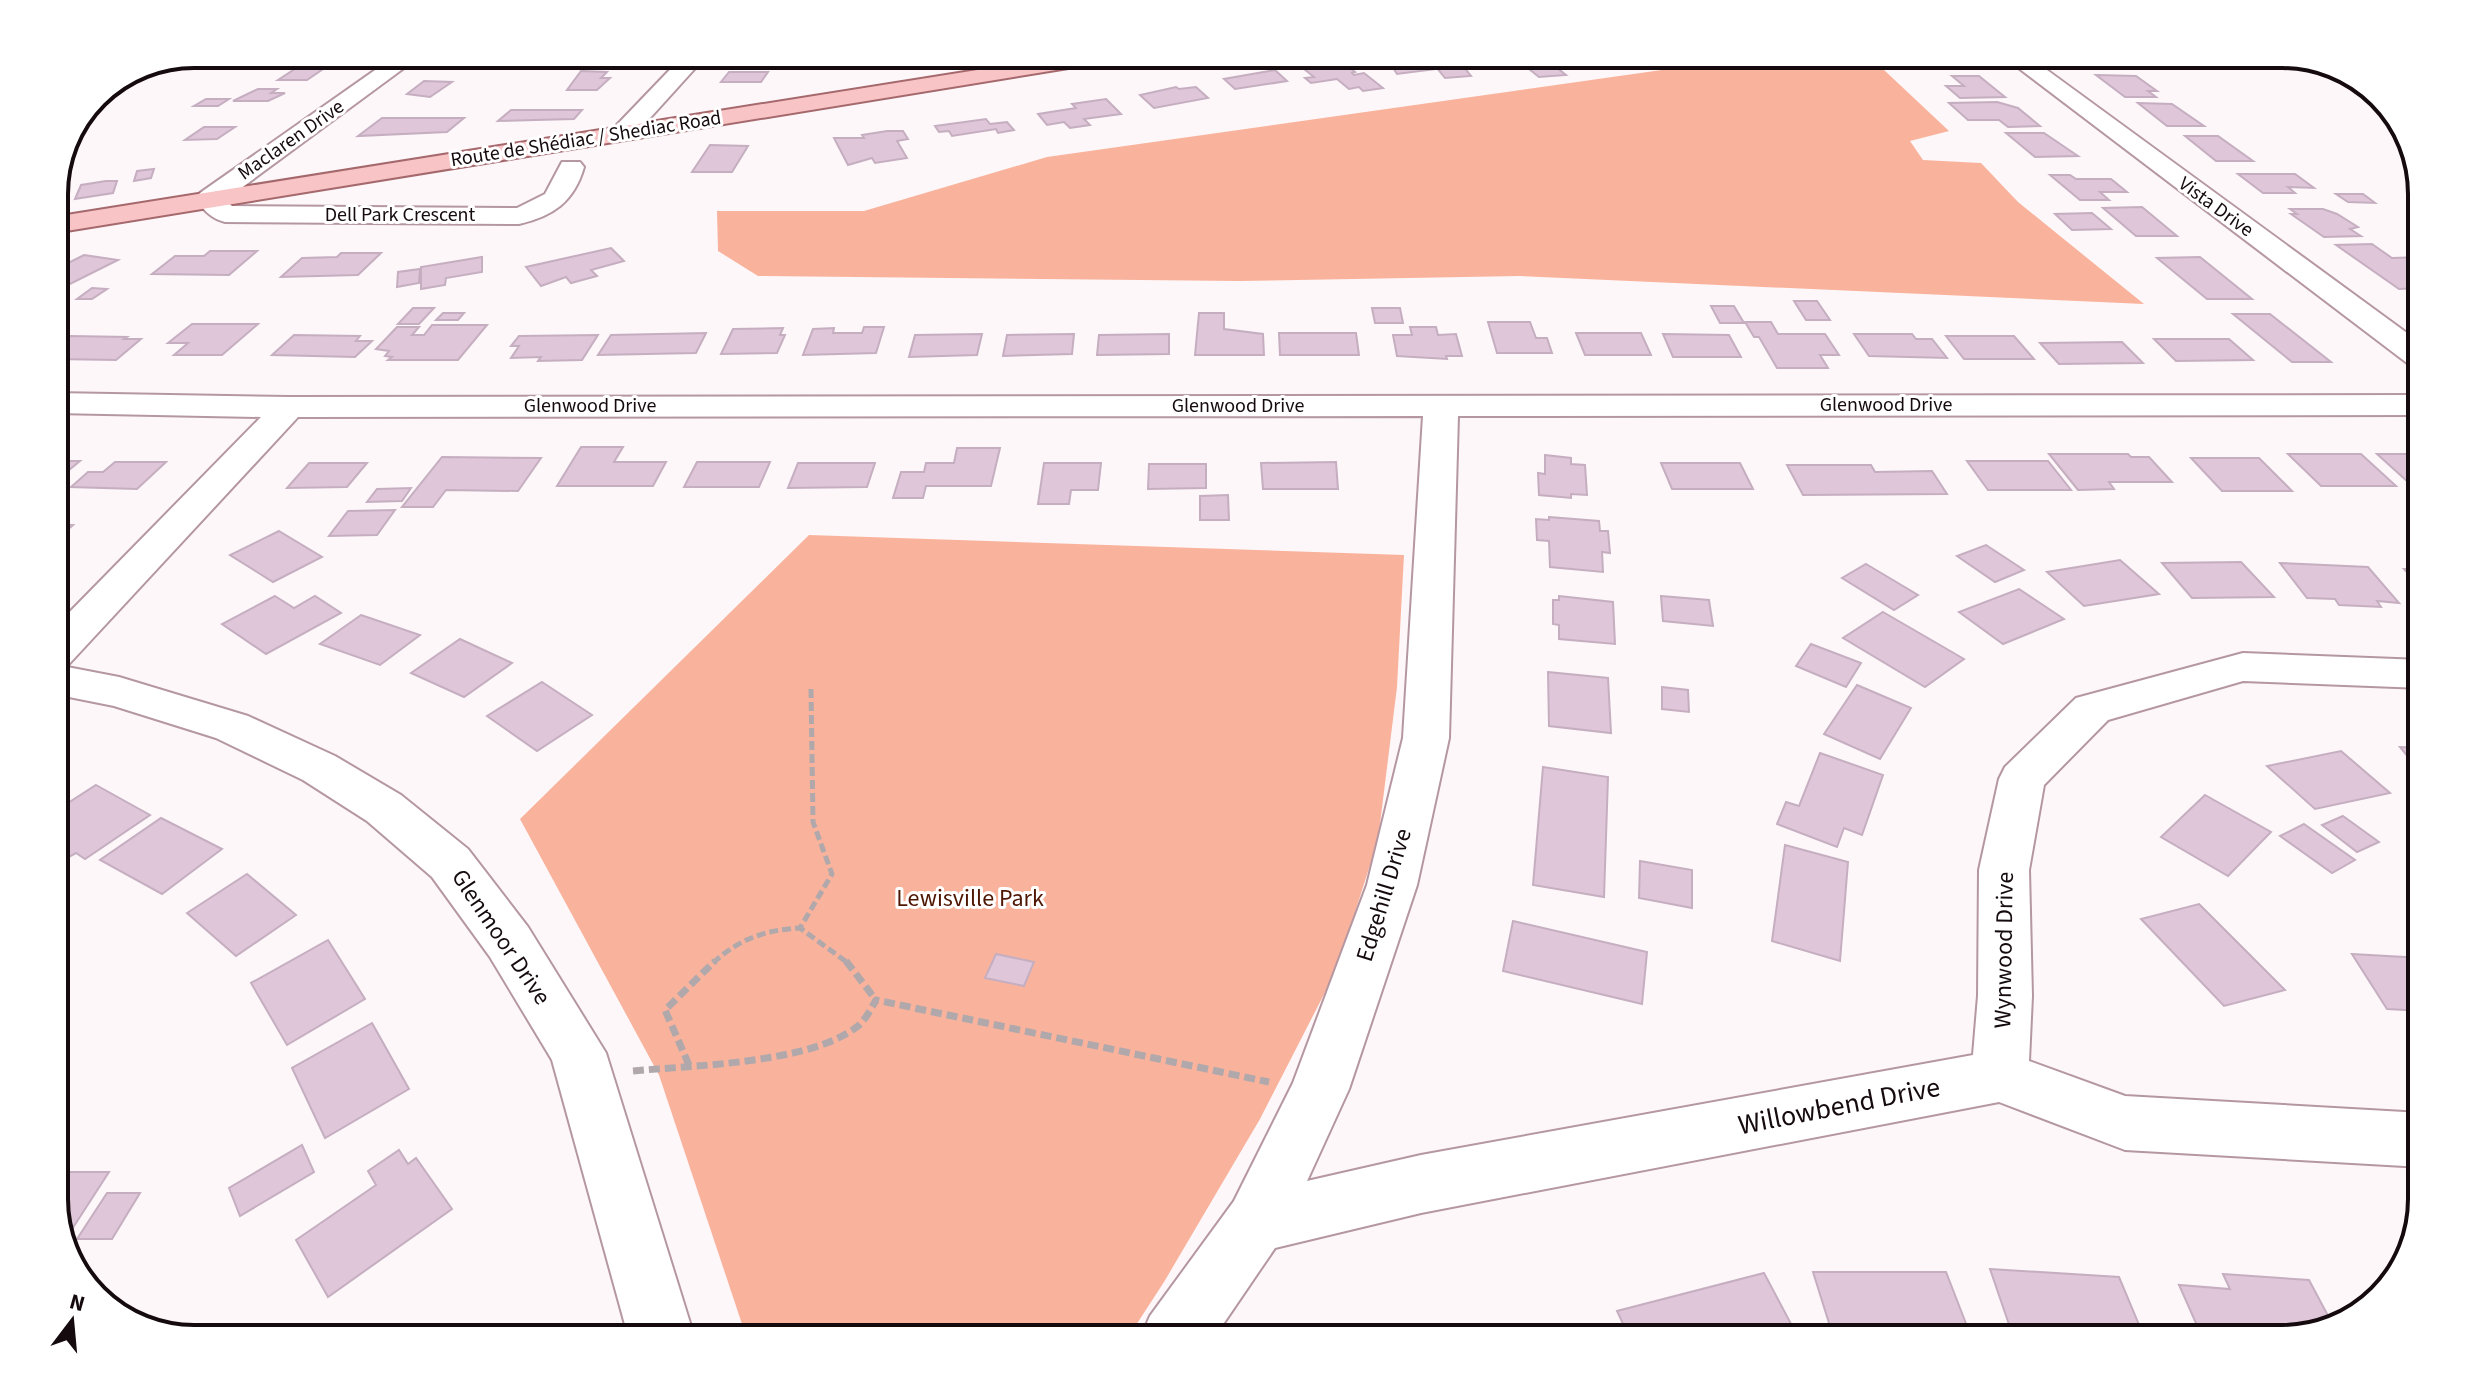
<svg xmlns="http://www.w3.org/2000/svg" width="2476" height="1393" font-family="'Source Sans 3',sans-serif">
  <style>
    .green { fill: #f9b39c }
    .building { fill: #dfc6d9; stroke: #c6aec1; stroke-width: 2 }
    .lines { fill: none; stroke-linecap: round; stroke-linejoin: round }
    .street-casing { stroke: #b597a1; stroke-width: 4 }
    .primary-casing { stroke: #a5696d; stroke-width: 4 }
    .path-far1 { stroke: #b0a8ab; stroke-width: 5; stroke-dasharray: 9 4; stroke-linecap: butt }
    .path { stroke: #b0a8ab; stroke-width: 7; stroke-dasharray: 11 5; stroke-linecap: butt }
    .street { fill: #fff; fill-rule: evenodd }
    .primary { fill: #f8c4c5; fill-rule: evenodd }
    .labels { text-anchor: middle; dominant-baseline: central; stroke-width: 6; stroke-linejoin: round; paint-order: stroke }
    .far-street-label { font-size: 20px; fill: #150b0f; stroke: #fff }
    .street-label { font-size: 24px; fill: #150b0f; stroke: #fff }
    .park-label { font-size: 24px; fill: #4f1703; stroke: #fff }
    .near-street-label { font-size: 28px; fill: #150b0f; stroke: #fff }
    .rim { fill: none; stroke: #150b0f; stroke-width: 4 }
  </style>
  <rect width="100%" height="100%" fill="#fdf7f9"/>
  <g class="green">
    <polygon points="1695,54 1867,54 1949,131 1910,141 1923,160 1981,163 2018,202 2144,304 1520,276 1239,281 758,276 718,251 717,211 864,211 1047,157 1704,64"/>
    <polygon points="809,535 1404,555 1397,687 1378,840 1337,969 1260,1119 1164,1282 1127,1339 747,1339 659,1075 520,819"/>
  </g>
  <g class="building">
    <polygon points="608,54 638,54 631,60 604,60"/>
    <polygon points="861,54 902,54 898,63 855,64"/>
    <polygon points="1488,54 1541,54 1549,60 1535,61 1540,66 1511,68 1506,64 1500,64"/>
    <polygon points="1587,54 1672,54 1684,57 1671,64 1618,54 1604,60"/>
    <polygon points="1914,54 1951,54 1970,67 1937,67 1926,57"/>
    <polygon points="2062,54 2096,54 2116,67 2082,68"/>
    <polygon points="1427,56 1436,69 1397,74 1392,66 1398,66 1393,59"/>
    <polygon points="1344,64 1355,72 1352,73 1354,75 1364,73 1383,88 1363,91 1359,87 1349,89 1337,79 1311,83 1305,78 1314,77 1304,69"/>
    <polygon points="301,65 329,65 307,80 278,80"/>
    <polygon points="1463,66 1471,76 1445,78 1437,68"/>
    <polygon points="1531,66 1556,67 1566,75 1539,77 1529,69 1534,69"/>
    <polygon points="1275,70 1287,81 1235,89 1224,79"/>
    <polygon points="581,71 607,72 601,78 610,78 597,90 567,90"/>
    <polygon points="729,72 768,72 761,82 721,82"/>
    <polygon points="2096,75 2136,76 2157,91 2148,91 2156,97 2125,97"/>
    <polygon points="1952,76 1979,76 2005,97 1960,98 1946,86 1964,86"/>
    <polygon points="424,81 452,82 430,97 407,94"/>
    <polygon points="1176,87 1179,89 1196,87 1208,98 1154,108 1140,95"/>
    <polygon points="258,89 277,89 271,93 285,93 268,101 233,101"/>
    <polygon points="206,99 229,99 218,106 194,106"/>
    <polygon points="1106,99 1121,114 1084,119 1090,125 1070,128 1064,122 1047,125 1038,114 1076,108 1072,104"/>
    <polygon points="1997,102 2018,108 2040,126 2008,127 1999,120 1968,120 1949,103"/>
    <polygon points="2138,103 2172,104 2204,126 2167,126"/>
    <polygon points="511,110 582,110 574,119 498,121"/>
    <polygon points="382,118 464,118 447,132 358,136"/>
    <polygon points="986,119 990,124 1007,122 1014,130 998,133 996,129 952,136 949,131 939,132 935,126"/>
    <polygon points="204,127 235,127 217,139 185,140"/>
    <polygon points="887,131 903,131 908,139 897,141 907,158 875,163 872,158 848,165 834,138 864,138 862,135"/>
    <polygon points="2006,133 2044,133 2078,156 2035,157"/>
    <polygon points="2185,136 2218,136 2253,161 2216,161"/>
    <polygon points="710,145 748,146 732,172 692,172"/>
    <polygon points="154,169 151,178 134,181 137,171"/>
    <polygon points="2238,174 2295,174 2314,188 2288,187 2295,193 2263,193"/>
    <polygon points="2050,175 2070,175 2076,179 2111,179 2127,192 2100,192 2109,200 2080,200"/>
    <polygon points="106,181 117,181 113,193 75,199 81,185"/>
    <polygon points="2336,194 2363,194 2375,203 2348,202"/>
    <polygon points="2142,207 2177,236 2136,236 2103,208"/>
    <polygon points="2290,209 2323,209 2337,214 2358,227 2350,229 2361,236 2324,237 2291,214 2297,214"/>
    <polygon points="2092,213 2111,229 2072,230 2055,214"/>
    <polygon points="2372,244 2392,258 2422,257 2422,272 2414,273 2422,278 2422,288 2399,289 2336,245"/>
    <polygon points="611,248 624,261 591,270 597,276 571,283 566,277 541,286 526,267"/>
    <polygon points="210,251 257,251 229,275 152,274 175,256 204,256"/>
    <polygon points="341,253 381,253 358,275 281,277 302,258 337,257"/>
    <polygon points="84,255 118,260 68,285 54,283 54,270"/>
    <polygon points="482,257 482,272 446,278 445,285 421,289 421,267"/>
    <polygon points="2200,257 2252,299 2207,299 2157,258"/>
    <polygon points="420,269 419,283 397,287 398,272"/>
    <polygon points="92,288 107,289 92,299 77,299"/>
    <polygon points="1794,301 1817,301 1830,320 1806,320"/>
    <polygon points="1711,306 1734,306 1744,323 1720,323"/>
    <polygon points="413,308 434,308 419,324 398,324"/>
    <polygon points="1372,308 1400,308 1403,323 1375,323"/>
    <polygon points="443,313 464,313 458,320 436,320"/>
    <polygon points="1199,313 1224,313 1224,329 1263,334 1264,355 1195,355"/>
    <polygon points="2233,314 2270,314 2331,362 2292,362"/>
    <polygon points="1488,322 1530,322 1536,338 1547,338 1552,353 1497,353"/>
    <polygon points="1745,322 1771,322 1778,334 1825,334 1839,355 1820,355 1828,368 1777,368 1759,337 1754,337"/>
    <polygon points="192,324 258,324 222,355 174,355 188,343 168,343"/>
    <polygon points="432,325 487,325 458,360 388,360 392,357 385,356 389,351 376,349 397,327 419,327 412,335 424,335"/>
    <polygon points="864,327 884,327 876,353 803,355 813,329 834,328 833,333 862,333"/>
    <polygon points="1410,327 1436,327 1438,335 1456,334 1462,356 1446,356 1447,359 1397,356 1393,335 1412,335"/>
    <polygon points="783,328 780,335 785,335 777,353 721,354 733,329"/>
    <polygon points="706,333 696,353 598,355 611,335"/>
    <polygon points="1279,333 1356,333 1359,355 1280,355"/>
    <polygon points="1576,333 1641,333 1651,355 1585,355"/>
    <polygon points="982,334 977,355 909,357 915,335"/>
    <polygon points="1074,334 1072,354 1003,356 1007,335"/>
    <polygon points="1169,334 1169,354 1097,355 1099,335"/>
    <polygon points="1663,334 1729,335 1741,357 1673,357"/>
    <polygon points="1854,334 1912,334 1916,339 1932,339 1947,358 1869,356"/>
    <polygon points="294,335 360,336 356,341 372,341 355,357 272,355"/>
    <polygon points="598,335 582,360 538,361 541,357 511,358 519,346 511,346 519,336"/>
    <polygon points="70,336 127,337 124,339 141,339 116,360 54,359 54,348"/>
    <polygon points="1946,336 2014,336 2034,359 1964,359"/>
    <polygon points="2154,339 2229,339 2253,360 2176,361"/>
    <polygon points="2122,342 2143,363 2059,364 2040,343"/>
    <polygon points="581,447 623,447 614,462 666,462 653,486 557,486"/>
    <polygon points="957,448 1000,448 991,486 926,486 923,498 893,498 901,472 924,472 926,463 954,463"/>
    <polygon points="2049,454 2128,454 2131,457 2149,457 2172,482 2109,482 2114,489 2078,490"/>
    <polygon points="2288,454 2361,454 2396,486 2321,486"/>
    <polygon points="2377,454 2422,454 2422,482 2408,482"/>
    <polygon points="1545,455 1571,458 1571,464 1585,465 1587,495 1571,494 1571,498 1539,495 1538,473 1545,474"/>
    <polygon points="442,457 541,458 518,491 446,490 433,507 402,507"/>
    <polygon points="2191,458 2259,458 2292,491 2222,491"/>
    <polygon points="60,461 80,461 63,475 54,475 54,465"/>
    <polygon points="1967,461 2048,461 2071,490 1988,490"/>
    <polygon points="115,462 166,462 137,489 71,487 88,472 103,472"/>
    <polygon points="697,462 770,462 759,487 684,487"/>
    <polygon points="1336,462 1338,489 1263,489 1261,463"/>
    <polygon points="309,463 367,463 347,487 287,488"/>
    <polygon points="798,463 875,463 867,487 788,488"/>
    <polygon points="1044,463 1101,463 1098,490 1071,490 1069,504 1038,504"/>
    <polygon points="1661,463 1740,463 1753,489 1672,489"/>
    <polygon points="1149,464 1206,464 1206,488 1148,489"/>
    <polygon points="1787,465 1871,465 1875,472 1932,471 1947,494 1803,495"/>
    <polygon points="411,488 402,501 367,502 377,489"/>
    <polygon points="1228,495 1229,520 1200,520 1200,496"/>
    <polygon points="395,510 377,535 329,536 348,511"/>
    <polygon points="1549,517 1599,521 1600,531 1608,531 1610,553 1602,552 1603,572 1550,567 1549,541 1537,540 1536,519 1549,520"/>
    <polygon points="54,524 73,525 54,541"/>
    <polygon points="279,531 322,557 273,582 230,555"/>
    <polygon points="1986,545 2024,570 1995,582 1957,556"/>
    <polygon points="2120,560 2159,594 2084,606 2047,572"/>
    <polygon points="2241,562 2274,597 2192,598 2162,563"/>
    <polygon points="2280,563 2368,567 2399,603 2377,601 2381,607 2339,605 2335,599 2307,598"/>
    <polygon points="1866,564 1918,595 1894,610 1842,578"/>
    <polygon points="2404,569 2422,569 2422,588 2421,588"/>
    <polygon points="2019,589 2064,619 2003,644 1959,612"/>
    <polygon points="275,596 294,608 315,596 341,613 266,654 222,624"/>
    <polygon points="1559,596 1613,602 1615,644 1559,639 1559,625 1553,624 1553,600 1559,600"/>
    <polygon points="1661,596 1709,600 1713,626 1663,621"/>
    <polygon points="1883,612 1964,659 1925,687 1843,638"/>
    <polygon points="361,615 420,635 380,665 320,644"/>
    <polygon points="460,639 512,663 464,697 411,673"/>
    <polygon points="1811,644 1861,663 1846,687 1796,666"/>
    <polygon points="1548,672 1608,678 1611,733 1549,726"/>
    <polygon points="542,682 592,715 537,751 487,716"/>
    <polygon points="1857,685 1911,708 1880,759 1824,734"/>
    <polygon points="1662,687 1688,690 1689,712 1662,709"/>
    <polygon points="2400,747 2422,748 2422,774"/>
    <polygon points="2341,751 2390,793 2315,809 2267,766"/>
    <polygon points="1820,753 1883,775 1862,835 1844,828 1837,847 1777,824 1786,802 1799,806"/>
    <polygon points="1543,767 1608,777 1604,897 1533,885"/>
    <polygon points="96,785 150,815 85,859 76,853 54,865 54,812"/>
    <polygon points="2205,795 2271,832 2228,876 2161,837"/>
    <polygon points="2343,816 2379,842 2357,852 2322,825"/>
    <polygon points="161,818 222,849 162,894 100,860"/>
    <polygon points="2304,824 2355,860 2332,873 2280,836"/>
    <polygon points="1785,845 1848,862 1840,961 1772,941"/>
    <polygon points="1640,861 1692,870 1692,908 1639,898"/>
    <polygon points="247,874 296,915 236,956 187,913"/>
    <polygon points="2199,904 2285,990 2224,1006 2141,919"/>
    <polygon points="1513,921 1647,952 1642,1004 1503,971"/>
    <polygon points="328,940 365,999 287,1045 251,983"/>
    <polygon points="996,954 1034,962 1024,986 985,978"/>
    <polygon points="2352,954 2422,958 2422,1011 2387,1009"/>
    <polygon points="372,1023 409,1089 325,1138 292,1068"/>
    <polygon points="302,1145 314,1172 240,1216 229,1188"/>
    <polygon points="399,1150 408,1164 416,1158 452,1209 328,1297 296,1240 376,1185 368,1171"/>
    <polygon points="54,1172 109,1172 65,1240 54,1208"/>
    <polygon points="107,1193 140,1193 112,1239 77,1239"/>
    <polygon points="1990,1269 2119,1277 2145,1339 2014,1339"/>
    <polygon points="1813,1272 1946,1272 1972,1339 1834,1339"/>
    <polygon points="1764,1273 1799,1339 1630,1339 1617,1311"/>
    <polygon points="2223,1274 2309,1280 2333,1325 2283,1339 2203,1339 2179,1285 2230,1289"/>
  </g>
  <g class="lines">
    <defs>
      <g id="street">
        <path d="M398 54H423L225 200 232 206 517 208 545 194 562 162H580L584 167C574 202 553 216 519 224L225 222C212 219 203 210 196 199L200 193Z"/>
        <polygon points="685,54 708,54 631,139 613,139 610,134 613,129"/>
        <polygon points="2000,54 2025,54 2422,344 2422,369 2411,366"/>
        <polygon points="54,393 289,397 2422,395 2422,415 1458,416 1449,738 1417,885 1349,1089 1307,1181 1421,1155 1973,1055 1978,996 1979,870 1999,779 2005,767 2076,698 2243,653 2422,660 2422,688 2243,681 2108,720 2044,785 2029,870 2032,996 2029,1061 2125,1096 2422,1113 2422,1167 2125,1150 1999,1102 1421,1213 1275,1248 1213,1339 1140,1339 1150,1316 1234,1201 1293,1083 1367,885 1403,738 1423,416 298,417 69,664 62,666 119,677 248,716 335,756 401,795 468,849 528,927 606,1053 695,1339 629,1339 552,1060 490,957 432,877 367,821 303,780 216,738 114,706 54,694 54,628 261,417 54,413"/>
      </g>
      <polygon id="primary" points="1077,54 1129,54 1118,60 54,233 54,217"/>
    </defs>
    <use href="#street" class="street-casing"/>
    <use href="#primary" class="primary-casing"/>
    <g class="path-far1">
      <polyline points="811,689 813,822 832,874 800,928 848,963"/>
      <path d="M713 963C739 939 765 930 800 928"/>
    </g>
    <g class="path">
      <polyline points="846,961 876,1000"/>
      <polyline points="689,1065 665,1010 715,961"/>
      <path d="M633 1071C694 1065 810 1064 858 1026 866 1019 871 1009 876 1000L1269 1082"/>
    </g>
    <use href="#street" class="street"/>
    <use href="#primary" class="primary"/>
  </g>
  <g class="labels">
    <g class="far-street-label">
      <text transform="translate(586 139) rotate(-9)">Route de Shédiac / Shediac Road</text>
      <text transform="translate(291 140) rotate(-35)">Maclaren Drive</text>
      <text transform="translate(2216 207) rotate(36)">Vista Drive</text>
      <text x="400" y="215">Dell Park Crescent</text>
      <text x="1886" y="405">Glenwood Drive</text>
      <text x="590" y="406">Glenwood Drive</text>
      <text x="1238" y="406">Glenwood Drive</text>
    </g>
    <g class="street-label">
      <text transform="translate(1384 895) rotate(-73)">Edgehill Drive</text>
      <text transform="translate(501 937) rotate(56)">Glenmoor Drive</text>
      <text transform="translate(2004 950) rotate(-89)">Wynwood Drive</text>
    </g>
    <g class="park-label">
      <text x="970" y="898">Lewisville Park</text>
    </g>
    <g class="near-street-label">
      <text transform="translate(1839 1106) rotate(-11)">Willowbend Drive</text>
    </g>
  </g>
  <path d="M0 0H2476V1393H0ZM194 68H2282A126 126 0 0 1 2408 194V1199A126 126 0 0 1 2282 1325H194A126 126 0 0 1 68 1199V194A126 126 0 0 1 194 68Z" fill="#fff" fill-rule="evenodd"/>
  <path class="rim" d="M194 68H2282A126 126 0 0 1 2408 194V1199A126 126 0 0 1 2282 1325H194A126 126 0 0 1 68 1199V194A126 126 0 0 1 194 68Z"/>
  <g transform="translate(72 1321) rotate(16)" stroke="#ffffff" stroke-width="6" paint-order="stroke">
  <path d="M0-6L14 30L0 20L-14 30Z" fill="#150b0f"/>
  <text y="-12" font-size="22" font-weight="bold" text-anchor="middle" fill="#150b0f">N</text>
  </g>
</svg>
